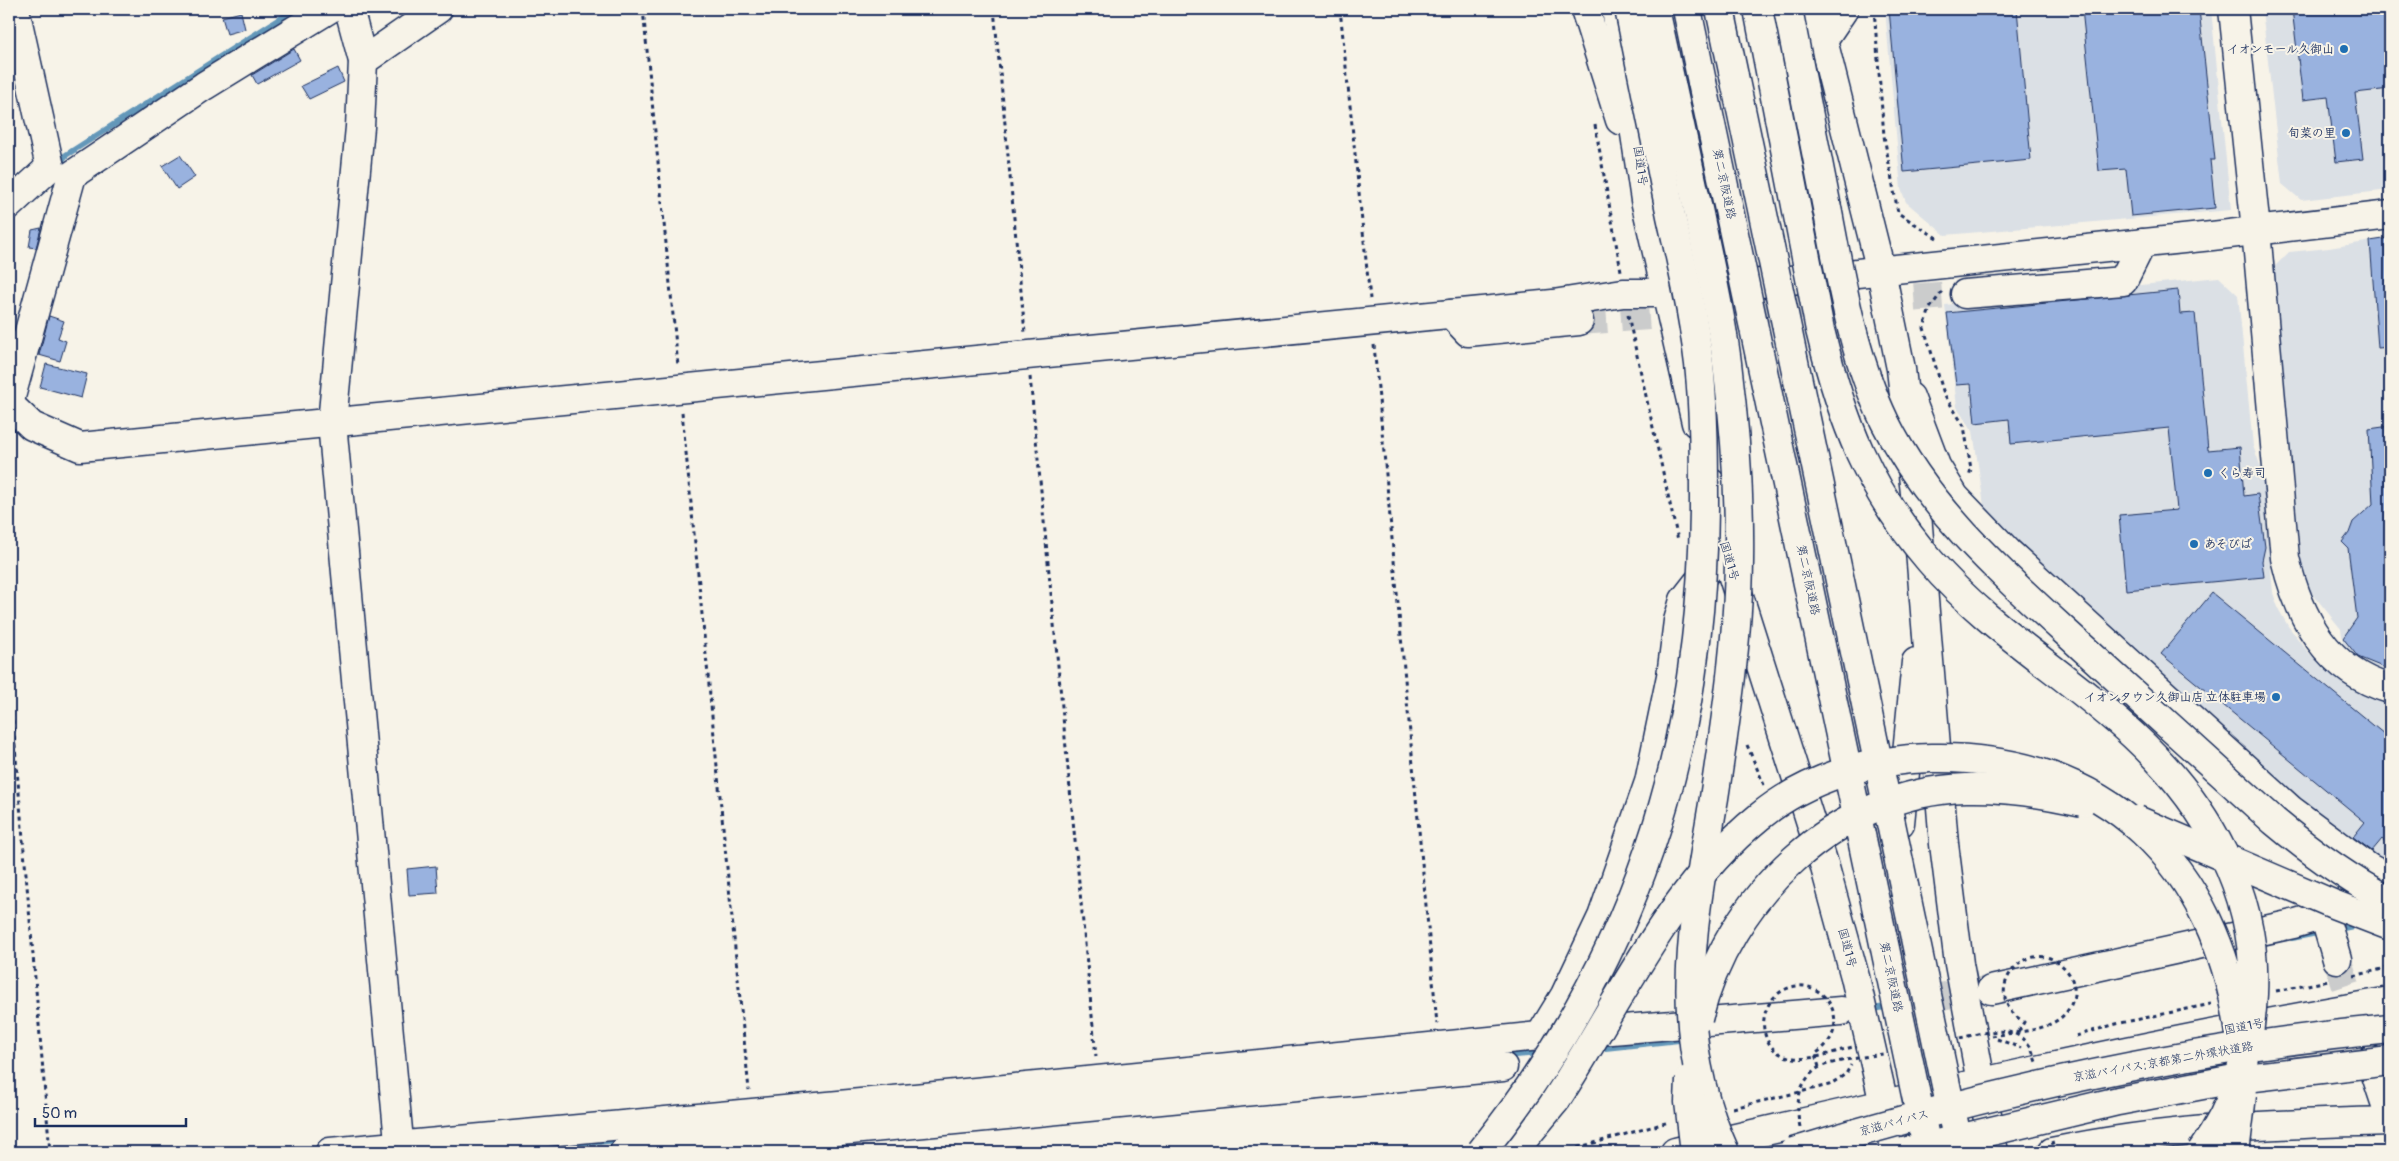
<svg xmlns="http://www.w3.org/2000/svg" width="2399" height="1161" font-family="Pangolin,'Klee One',sans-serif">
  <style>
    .built { fill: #dbe0e5 }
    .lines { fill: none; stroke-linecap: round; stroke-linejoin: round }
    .stream { stroke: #6397b9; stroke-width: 6 }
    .building { fill: #99b2df; stroke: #1b2f5e }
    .minor-tunnel { stroke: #cbcccc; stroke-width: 28; stroke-dasharray: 28 14; stroke-linecap: butt }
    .minor-casing { stroke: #1b2f5e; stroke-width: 31 }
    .highway-casing { stroke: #1b2f5e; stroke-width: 31 }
    .path { stroke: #1b2f5e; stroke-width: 3; stroke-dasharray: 4 4; stroke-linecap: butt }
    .minor { stroke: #f7f3e8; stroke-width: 28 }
    .highway { stroke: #f7f3e8; stroke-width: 28 }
    .highway-bridge-casing { stroke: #1b2f5e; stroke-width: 31; stroke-linecap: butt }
    .path-bridge { stroke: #1b2f5e; stroke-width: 3; stroke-dasharray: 4 4; stroke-linecap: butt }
    .highway-bridge { stroke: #f7f3e8; stroke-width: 28 }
    .poi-dot { fill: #1f6fb2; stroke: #f7f3e8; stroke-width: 2 }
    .labels { text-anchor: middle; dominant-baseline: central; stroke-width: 4; stroke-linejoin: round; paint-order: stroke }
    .poi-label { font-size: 12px; font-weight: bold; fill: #1b2f5e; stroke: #f7f3e8; text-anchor: end }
    .street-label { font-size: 12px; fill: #1b2f5e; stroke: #f7f3e8 }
  </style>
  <rect width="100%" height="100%" fill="#f7f3e8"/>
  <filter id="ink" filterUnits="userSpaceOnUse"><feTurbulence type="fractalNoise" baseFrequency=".02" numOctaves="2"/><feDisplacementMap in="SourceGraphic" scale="10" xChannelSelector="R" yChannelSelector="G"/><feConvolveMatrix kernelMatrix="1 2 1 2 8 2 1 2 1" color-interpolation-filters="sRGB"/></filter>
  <g filter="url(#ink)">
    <g class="built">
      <polygon points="1885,9 2211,9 2231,210 1945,235 1906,202 1901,189"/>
      <polygon points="2262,9 2390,9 2390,190 2301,200 2282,184"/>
      <polygon points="2390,238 2390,676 2361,664 2344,648 2341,629 2308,588 2302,570 2274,267 2289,252 2329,248"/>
      <polygon points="2219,277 2238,295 2253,446 2262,470 2273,593 2279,610 2288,626 2308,652 2326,669 2347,682 2390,701 2390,866 2324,823 1986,519 1973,431 1957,407 1945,305"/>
    </g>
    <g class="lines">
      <g class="stream">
        <polyline points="57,166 66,155 295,9"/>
        <polyline points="2334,930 2358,925"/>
        <polyline points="2292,938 2322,932"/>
        <polyline points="1935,999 1960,995"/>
        <polyline points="1868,1010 1890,1006"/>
        <polyline points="1596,1049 1688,1039"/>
        <polyline points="1501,1056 1541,1053"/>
        <polyline points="497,1152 628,1139"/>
      </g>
    </g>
    <g class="building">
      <polygon points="1889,9 2017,9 2031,160 1904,172"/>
      <polygon points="2082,9 2199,9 2215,160 2210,160 2215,208 2131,216 2126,169 2099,171"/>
      <polygon points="2292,9 2390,9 2390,89 2355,93 2363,159 2336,162 2328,97 2303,100"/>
      <polygon points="241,12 245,29 227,34 222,17"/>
      <polygon points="294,49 300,60 257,84 252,75"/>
      <polygon points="338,68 344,82 309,99 301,86"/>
      <polygon points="180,155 195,177 177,189 162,166"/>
      <polygon points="41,228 36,248 29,247 32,230"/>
      <polygon points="2390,238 2390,347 2378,348 2370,241"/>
      <polygon points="2178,290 2180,314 2195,313 2208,450 2240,447 2244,496 2258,494 2265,547 2262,561 2264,577 2126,590 2119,515 2177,510 2169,428 2011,444 2009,419 1975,423 1971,384 1956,385 1947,313"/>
      <polygon points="49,316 64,321 58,338 66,341 60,361 39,355"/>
      <polygon points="46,364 87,374 81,398 40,387"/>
      <polygon points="2390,426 2390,670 2358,657 2343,638 2357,618 2348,548 2342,542 2349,533 2353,522 2373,504 2369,429"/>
      <polygon points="2212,593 2390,739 2390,846 2382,839 2372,851 2353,837 2365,822 2161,654"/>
      <polygon points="436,866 438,893 409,895 407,869"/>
    </g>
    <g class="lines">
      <g class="minor-tunnel">
        <polyline points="1579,321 1965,294"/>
        <polyline points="2337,959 2371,1060"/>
        <polyline points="1841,1011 1987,990"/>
      </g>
      <defs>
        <g id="minor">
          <polyline points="15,9 50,167"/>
          <polyline points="349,9 363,61 360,127 332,423 400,1152"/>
          <path d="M2233 9 2256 230 2285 558C2299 618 2327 671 2390 689"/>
          <polyline points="363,61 438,9"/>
          <polyline points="9,205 50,167"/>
          <polyline points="1965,294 2123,281 2142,243"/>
          <polyline points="1451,314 1468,332 1579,321"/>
          <polyline points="1910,397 1936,466 1955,497 2008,552 2291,810 2369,868 2390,879"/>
          <polyline points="9,404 32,426 80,447 1553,304 1623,293 1665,293 2212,236 2390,215"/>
          <polyline points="9,404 72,175 204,86 329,9"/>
          <polyline points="2324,915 2337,959"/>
          <polyline points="1991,990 2293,924 2324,915 2349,899 2369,868"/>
          <polyline points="1540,1036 1565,995 1602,917 1649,782 1671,676 1678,621 1684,600 1709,568"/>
          <polyline points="2371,1060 2388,1111"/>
          <polyline points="330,1152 915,1098 1540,1036 1841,1011"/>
          <polyline points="624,1152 1503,1067"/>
        </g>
        <g id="highway">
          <polyline points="1585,9 1620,120"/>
          <polyline points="1616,9 1645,200 1696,423"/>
          <polyline points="1687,9 1702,82"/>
          <polyline points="1720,9 1734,76"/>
          <polyline points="1812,9 1823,40 1881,271 1901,369 1916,502 1944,844 1959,964 1994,1152"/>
          <polyline points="1823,40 1844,9"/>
          <polyline points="1710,482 1724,549 1824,864 1855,977 1895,1152"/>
          <polyline points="1900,823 1916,662"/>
          <polyline points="1899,908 1904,960 1932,1092 1932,1109"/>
          <polyline points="1513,1152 1556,1100"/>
          <path d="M1675 1152C1913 1097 2150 1042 2390 1001"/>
          <path d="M2052 1152C2163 1128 2277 1124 2390 1121"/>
        </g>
      </defs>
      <use href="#minor" class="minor-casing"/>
      <use href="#highway" class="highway-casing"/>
      <g class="path">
        <polyline points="643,9 678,366"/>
        <polyline points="994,9 1025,333"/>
        <polyline points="1340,9 1370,299"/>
        <polyline points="1874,9 1884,136 1898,213 1940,240"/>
        <polyline points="1595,125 1621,271"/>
        <polyline points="1942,292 1930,308 1924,328 1944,394 1964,426 1971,469 1969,476"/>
        <polyline points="1628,315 1678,540"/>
        <polyline points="1374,345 1437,1024"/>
        <polyline points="1030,377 1096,1057"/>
        <polyline points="682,412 749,1090"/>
        <polyline points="12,712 50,1152"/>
        <polyline points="1747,745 1764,785"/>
        <polyline points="2354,976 2390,967"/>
        <polyline points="2276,991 2329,981"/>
        <polyline points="2076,1036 2116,1024 2211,1004"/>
        <polyline points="1997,1039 2021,1048"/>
        <polyline points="1733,1108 1829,1085 1846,1074 1851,1065"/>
        <polyline points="1562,1152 1669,1122"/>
      </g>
      <use href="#minor" class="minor"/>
      <use href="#highway" class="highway"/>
      <defs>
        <g id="highway-bridge">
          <path d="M1655 9C1670 77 1684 146 1699 214 1709 263 1721 313 1727 363 1735 428 1740 495 1739 561 1738 640 1726 719 1714 798 1693 924 1669 1030 1725 1152"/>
          <path d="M1758 9 1820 330C1842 421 1868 489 1930 561 1989 630 2069 675 2134 736 2207 804 2258 892 2253 994 2250 1052 2236 1105 2201 1152"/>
          <path d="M1788 9C1802 78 1815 148 1829 218 1842 287 1854 358 1885 422 1930 513 2010 581 2083 648 2147 706 2210 763 2274 821 2311 852 2348 879 2390 901"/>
          <polyline points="1734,76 1960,1152"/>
          <polyline points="1702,82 1928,1152"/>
          <polyline points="2137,820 2333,904 2390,926"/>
          <path d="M1698 1019C1728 897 1835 792 1966 788 2005 787 2044 793 2082 802"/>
          <polyline points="1690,1079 1689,1102 1695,1152"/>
          <path d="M1556 1100C1620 1002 1667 892 1759 817 1806 778 1871 759 1931 758 2106 754 2217 865 2240 1034"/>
          <path d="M1481 1152C1634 962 1702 752 1704 509 1704 461 1704 412 1699 364 1693 314 1682 265 1671 216 1657 147 1643 78 1629 9"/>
          <path d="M1793 1152C1987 1092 2187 1048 2390 1029"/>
          <polyline points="1903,1152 2118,1101 2229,1080 2390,1061"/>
          <polyline points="2235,1152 2242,1095"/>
        </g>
      </defs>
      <use href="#highway-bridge" class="highway-bridge-casing"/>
      <g class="path-bridge">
        <path d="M1992 1036C2020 1031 2064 1032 2073 999 2076 990 2073 978 2067 971 2033 928 1973 991 2024 1022L2017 1035"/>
        <path d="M1960 1038C1982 1033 2014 1023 2029 1045 2033 1050 2034 1058 2037 1064"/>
        <path d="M1819 1067 1815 1054C1858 1027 1823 972 1786 989 1754 1003 1756 1054 1794 1058 1814 1061 1838 1050 1857 1046"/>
        <path d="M1800 1127C1795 1104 1798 1082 1818 1068 1827 1062 1870 1056 1883 1054"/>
        <polyline points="2052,1141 2055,1152"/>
      </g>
      <use href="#highway-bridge" class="highway-bridge"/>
    </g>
  </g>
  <g class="poi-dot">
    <circle cx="2344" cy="49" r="5"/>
    <circle cx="2346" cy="133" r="5"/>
    <circle cx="2208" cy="473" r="5"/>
    <circle cx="2194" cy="544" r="5"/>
    <circle cx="2276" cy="697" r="5"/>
  </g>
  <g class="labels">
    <g class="poi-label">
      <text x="2334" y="49">イオンモール久御山</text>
      <text x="2336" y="133">旬菜の里</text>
      <text x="2218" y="473" text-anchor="start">くら寿司</text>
      <text x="2204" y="544" text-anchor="start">あそびば</text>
      <text x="2266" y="697">イオンタウン久御山店 立体駐車場</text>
    </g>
    <g class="street-label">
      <text transform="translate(1640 166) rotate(82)">国道1号</text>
      <text transform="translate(1724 184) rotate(78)">第二京阪道路</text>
      <text transform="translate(1729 561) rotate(74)">国道1号</text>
      <text transform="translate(1808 580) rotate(78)">第二京阪道路</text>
      <text transform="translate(1847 948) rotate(75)">国道1号</text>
      <text transform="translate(1891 977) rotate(78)">第二京阪道路</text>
      <text transform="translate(2244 1027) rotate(-11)">国道1号</text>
      <text transform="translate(2163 1062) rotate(-10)">京滋バイパス;京都第二外環状道路</text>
      <text transform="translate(1894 1123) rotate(-15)">京滋バイパス</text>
    </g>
  </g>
  <rect width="2399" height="1161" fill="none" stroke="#f7f3e8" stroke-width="30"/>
  <rect x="15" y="15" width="2369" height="1131" fill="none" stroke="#1b2f5e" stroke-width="2" filter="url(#ink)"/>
  <path d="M35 1118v8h151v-8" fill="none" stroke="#1b2f5e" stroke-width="2.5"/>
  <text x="42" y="1118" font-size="15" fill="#1b2f5e" stroke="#f7f3e8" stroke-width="4" paint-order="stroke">50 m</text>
</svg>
